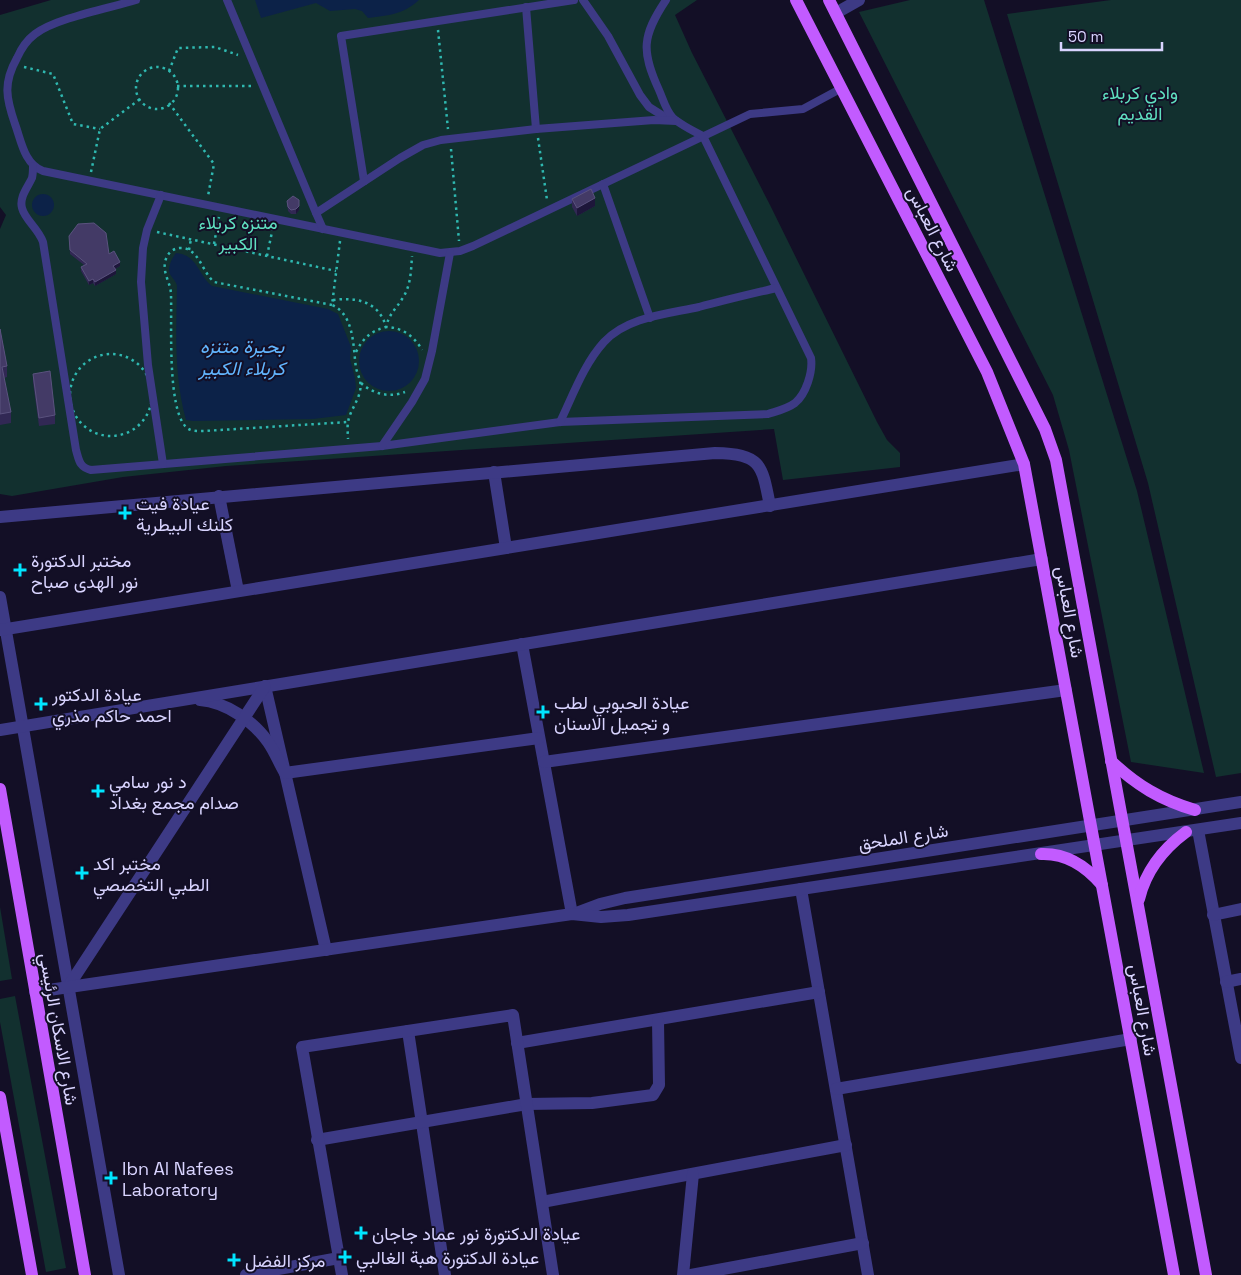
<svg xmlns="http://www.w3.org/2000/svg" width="1241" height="1275" font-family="'Space Grotesk',Vazirmatn,sans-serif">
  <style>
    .green { fill: #12302f }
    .water { fill: #0c2248 }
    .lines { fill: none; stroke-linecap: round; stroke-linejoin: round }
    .path { stroke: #2fb8b0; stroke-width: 2.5; stroke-dasharray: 2.5 4; stroke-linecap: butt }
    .service { stroke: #3d3a85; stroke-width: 8 }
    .minor { stroke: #3d3a85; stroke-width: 12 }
    .tertiary { stroke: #3d3a85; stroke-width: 12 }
    .primary { stroke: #c25bff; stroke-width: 12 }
    .wall { fill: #312854 }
    .shaded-wall { fill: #1d163a }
    .building { fill: #433a66; stroke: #5a527e }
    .poi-dot { fill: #00e5ff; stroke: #130f26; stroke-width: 2 }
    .labels { text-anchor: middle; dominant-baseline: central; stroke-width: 4; stroke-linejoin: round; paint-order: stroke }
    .park-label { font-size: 18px; fill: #5fe0c0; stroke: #130f26 }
    .street-label { font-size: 18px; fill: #d9d4ff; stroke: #130f26 }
    .poi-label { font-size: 18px; fill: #d9d4ff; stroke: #130f26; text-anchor: start }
    .water-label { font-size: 19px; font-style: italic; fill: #62b6ff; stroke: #130f26 }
  </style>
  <rect width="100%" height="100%" fill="#130f26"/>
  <g class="green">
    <polygon points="51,0 697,0 675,15 692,53 770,205 877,422 887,440 900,453 900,467 783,480 774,429 226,466 123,477 12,496 0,494 0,229 6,215 0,207 0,15"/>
    <polygon points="910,0 984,0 1137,491 1204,773 1131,762 1069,450 1053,395 859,12"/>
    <polygon points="1111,0 1241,0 1241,773 1216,777 1148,483 1007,14"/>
    <polygon points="0,907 12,979 0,981"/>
    <polygon points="15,996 66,1268 46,1272 0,1022 0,999"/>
  </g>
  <g class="water">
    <path d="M255 0H419C402 15 390 15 368 18L362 11 355 9 330 11 316 3 261 18Z"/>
    <circle cx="43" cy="205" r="11"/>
    <path d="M176 253C198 255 198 275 212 286L328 309 338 314 351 347 350 359 355 378 356 388 346 415 313 419 193 421 186 420C174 376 176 332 177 287 177 280 169 277 169 270 169 265 172 258 176 253Z"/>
    <circle cx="389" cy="361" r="30"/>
  </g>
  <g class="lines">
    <g class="path">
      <polyline points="438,30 448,129"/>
      <polyline points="24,67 53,74 73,124 100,129"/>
      <circle cx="157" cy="88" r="21"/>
      <polyline points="169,71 178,48 215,47 238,55"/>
      <polyline points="177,86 251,86"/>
      <polyline points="169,103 214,164 208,196"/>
      <polyline points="538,138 547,200"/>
      <polyline points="451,149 459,241"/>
      <polyline points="91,172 100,129 140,99"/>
      <polyline points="157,232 336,271"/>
      <path d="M340 241 332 305C355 315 353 348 356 368 358 376 362 382 360 391 358 402 349 412 348 423 347 428 348 434 348 439"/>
      <polyline points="214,244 219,217"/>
      <polyline points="189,250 191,239"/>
      <polyline points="267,256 273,227"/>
      <path d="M333 300C356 297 379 301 386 327 402 327 415 337 422 350"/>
      <path d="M332 305 214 282C202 272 199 248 181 248 172 248 167 254 165 262 163 275 171 283 171 295 172 323 167 408 186 427 191 432 198 431 204 431L348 422"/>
      <path d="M356 352C363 338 371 331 386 327 389 314 396 309 402 299 411 286 411 271 412 256"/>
      <circle cx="111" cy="395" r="41"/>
      <path d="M361 383C373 394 389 398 405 392"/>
    </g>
    <g class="service">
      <path d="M136 0C110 8 56 18 35 34 27 40 21 49 17 58 3 83 6 98 15 124 21 140 24 164 43 171L440 253 460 251 473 246 750 114 803 109 842 88"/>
      <polyline points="227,0 316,213"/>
      <polyline points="583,0 608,36 640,95 649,107 668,119"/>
      <polyline points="526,7 536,129"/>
      <path d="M33 166C33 169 33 174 32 178 28 187 19 197 22 208 25 220 38 228 43 242L76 450C79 460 79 467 91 470L382 446 560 422 768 414C777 411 787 409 795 403 806 394 813 372 811 358L703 136C693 131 681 125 673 118 666 111 663 99 659 90 641 51 642 36 666 0"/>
      <polyline points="364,181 341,36 574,0"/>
      <polyline points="603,184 650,318"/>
      <polyline points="161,195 147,230 143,248 141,282 148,365 163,464"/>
      <polyline points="323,229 316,213 400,158 423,145 441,140 536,129 654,120 676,121"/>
      <path d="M560 422C573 395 584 364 604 342 627 317 667 314 699 307 725 300 751 294 776 288"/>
      <polyline points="382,446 412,402 425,379 432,351 450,253"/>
    </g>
    <g class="minor">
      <polyline points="836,13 859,0"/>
      <polyline points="494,472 506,548"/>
      <polyline points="219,496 238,591"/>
      <path d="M0 517 715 453C761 454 762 464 770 506"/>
      <polyline points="0,597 119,1275"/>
      <polyline points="0,630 1024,464"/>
      <polyline points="522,644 572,914"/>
      <polyline points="265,686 326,950"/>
      <path d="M200 700C226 702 253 721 268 742 275 752 279 763 285 773L539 738"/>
      <polyline points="0,730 1042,559"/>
      <polyline points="544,762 1066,690"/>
      <polyline points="1198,830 1241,1058"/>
      <polyline points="801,889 868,1275"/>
      <polyline points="1213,915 1241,909"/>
      <polyline points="1226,982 1241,979"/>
      <polyline points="68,987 265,686"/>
      <polyline points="408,1031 445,1275"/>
      <polyline points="517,1043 819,992"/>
      <polyline points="836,1089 1131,1039"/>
      <polyline points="317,1140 527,1104 592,1103 653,1095 659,1085 658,1021"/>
      <polyline points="542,1202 846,1145"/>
      <polyline points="246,1275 339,1258"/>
      <polyline points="342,1275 302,1047 513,1015 553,1275"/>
      <polyline points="683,1275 693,1174"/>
      <polyline points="691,1275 863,1243"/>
    </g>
    <g class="tertiary">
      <polyline points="576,913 600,904 625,898 1241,802"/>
      <polyline points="35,992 572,914 601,917 628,915 1241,823"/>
    </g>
    <g class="primary">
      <polyline points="796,0 987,372 1024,464 1174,1275"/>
      <polyline points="829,0 1045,429 1056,460 1206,1275"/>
      <path d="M1111 761C1136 785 1161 800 1195 810"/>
      <polyline points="0,789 85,1275"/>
      <path d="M1041 854C1066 853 1086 866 1102 885"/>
      <path d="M1139 899C1146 870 1163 849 1186 832"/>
      <polyline points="0,1097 32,1275"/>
    </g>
  </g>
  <g class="wall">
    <polygon points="572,199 595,206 577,216 572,207"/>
    <polygon points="287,201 299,210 296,214 291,214 288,211"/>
    <polygon points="69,236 109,254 120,266 115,269 116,274 95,286 93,283 89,285 81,271 81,267 84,265 70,254"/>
    <polygon points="0,329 7,366 7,377 4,378 11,412 11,423 0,425"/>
    <polygon points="33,374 55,415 55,424 39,426 33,382"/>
  </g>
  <g class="shaded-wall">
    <polygon points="595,198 595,206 577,216 577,208"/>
    <polygon points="299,206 299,210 296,214 296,209"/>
    <polygon points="120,262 120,266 113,270 113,266"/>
    <polygon points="116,270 116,274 95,286 95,282"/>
    <polygon points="93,279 93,283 89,285 89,281"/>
  </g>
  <g class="building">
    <polygon points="591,189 595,198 577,208 572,199"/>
    <polygon points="293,196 299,200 299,206 296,209 291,210 288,207 287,201"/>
    <polygon points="94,223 106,233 109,254 114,251 120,262 113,266 116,270 95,282 93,279 89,281 81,267 87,264 70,250 69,236 78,224"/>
    <polygon points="0,329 7,366 2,367 11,412 0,414"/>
    <polygon points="50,371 55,415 39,418 33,374"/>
  </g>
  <g class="poi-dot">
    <path d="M122.5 505.5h5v5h5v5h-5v5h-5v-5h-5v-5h5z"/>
    <path d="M17.5 562.5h5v5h5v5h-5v5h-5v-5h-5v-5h5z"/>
    <path d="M38.5 696.5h5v5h5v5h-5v5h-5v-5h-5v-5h5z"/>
    <path d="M540.5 704.5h5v5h5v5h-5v5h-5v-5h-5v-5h5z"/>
    <path d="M95.5 783.5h5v5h5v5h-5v5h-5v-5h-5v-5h5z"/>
    <path d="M79.5 865.5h5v5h5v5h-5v5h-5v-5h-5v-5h5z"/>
    <path d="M108.5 1170.5h5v5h5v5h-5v5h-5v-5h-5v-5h5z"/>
    <path d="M358.5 1225.5h5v5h5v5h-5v5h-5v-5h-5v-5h5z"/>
    <path d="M342.5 1249.5h5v5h5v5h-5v5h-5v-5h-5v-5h5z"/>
    <path d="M231.5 1252.5h5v5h5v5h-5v5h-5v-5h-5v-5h5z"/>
  </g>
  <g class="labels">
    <g class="park-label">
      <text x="1140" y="92">وادي كربلاء<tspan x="1140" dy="21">القديم</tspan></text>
      <text x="238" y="222">متنزه كربلاء<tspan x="238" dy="21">الكبير</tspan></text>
    </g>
    <g class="street-label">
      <text transform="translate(933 229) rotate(63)">شارع العباس</text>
      <text transform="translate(1070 612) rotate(80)">شارع العباس</text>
      <text transform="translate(903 837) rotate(-9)">شارع الملحق</text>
      <text transform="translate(1143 1010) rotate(80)">شارع العباس</text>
      <text transform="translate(59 1029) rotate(80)">شارع الاسكان الرئيسي</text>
    </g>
    <g class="poi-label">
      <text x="136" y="503">عيادة فيت<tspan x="136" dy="21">كلنك البيطرية</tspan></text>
      <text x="31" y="560">مختبر الدكتورة<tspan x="31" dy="21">نور الهدى صباح</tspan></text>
      <text x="52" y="694">عيادة الدكتور<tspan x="52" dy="21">احمد حاكم مذري</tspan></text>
      <text x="554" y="702">عيادة الحبوبي لطب<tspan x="554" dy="21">و تجميل الاسنان</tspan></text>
      <text x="109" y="781">د نور سامي<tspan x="109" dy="21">صدام مجمع بغداد</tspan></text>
      <text x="93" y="863">مختبر اكد<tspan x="93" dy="21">الطبي التخصصي</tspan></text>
      <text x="122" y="1168">Ibn Al Nafees<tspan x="122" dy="21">Laboratory</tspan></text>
      <text x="372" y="1233">عيادة الدكتورة نور عماد جاجان</text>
      <text x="356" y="1257">عيادة الدكتورة هبة الغالبي</text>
      <text x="245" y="1260">مركز الفضل</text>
    </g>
    <g class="water-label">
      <text x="242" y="346">بحيرة متنزه<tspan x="242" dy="22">كربلاء الكبير</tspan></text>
    </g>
  </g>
  <path d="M1061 42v8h101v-8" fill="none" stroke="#d9d4ff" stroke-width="2.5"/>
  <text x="1068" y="42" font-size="15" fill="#d9d4ff" stroke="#130f26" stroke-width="4" paint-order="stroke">50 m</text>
</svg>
